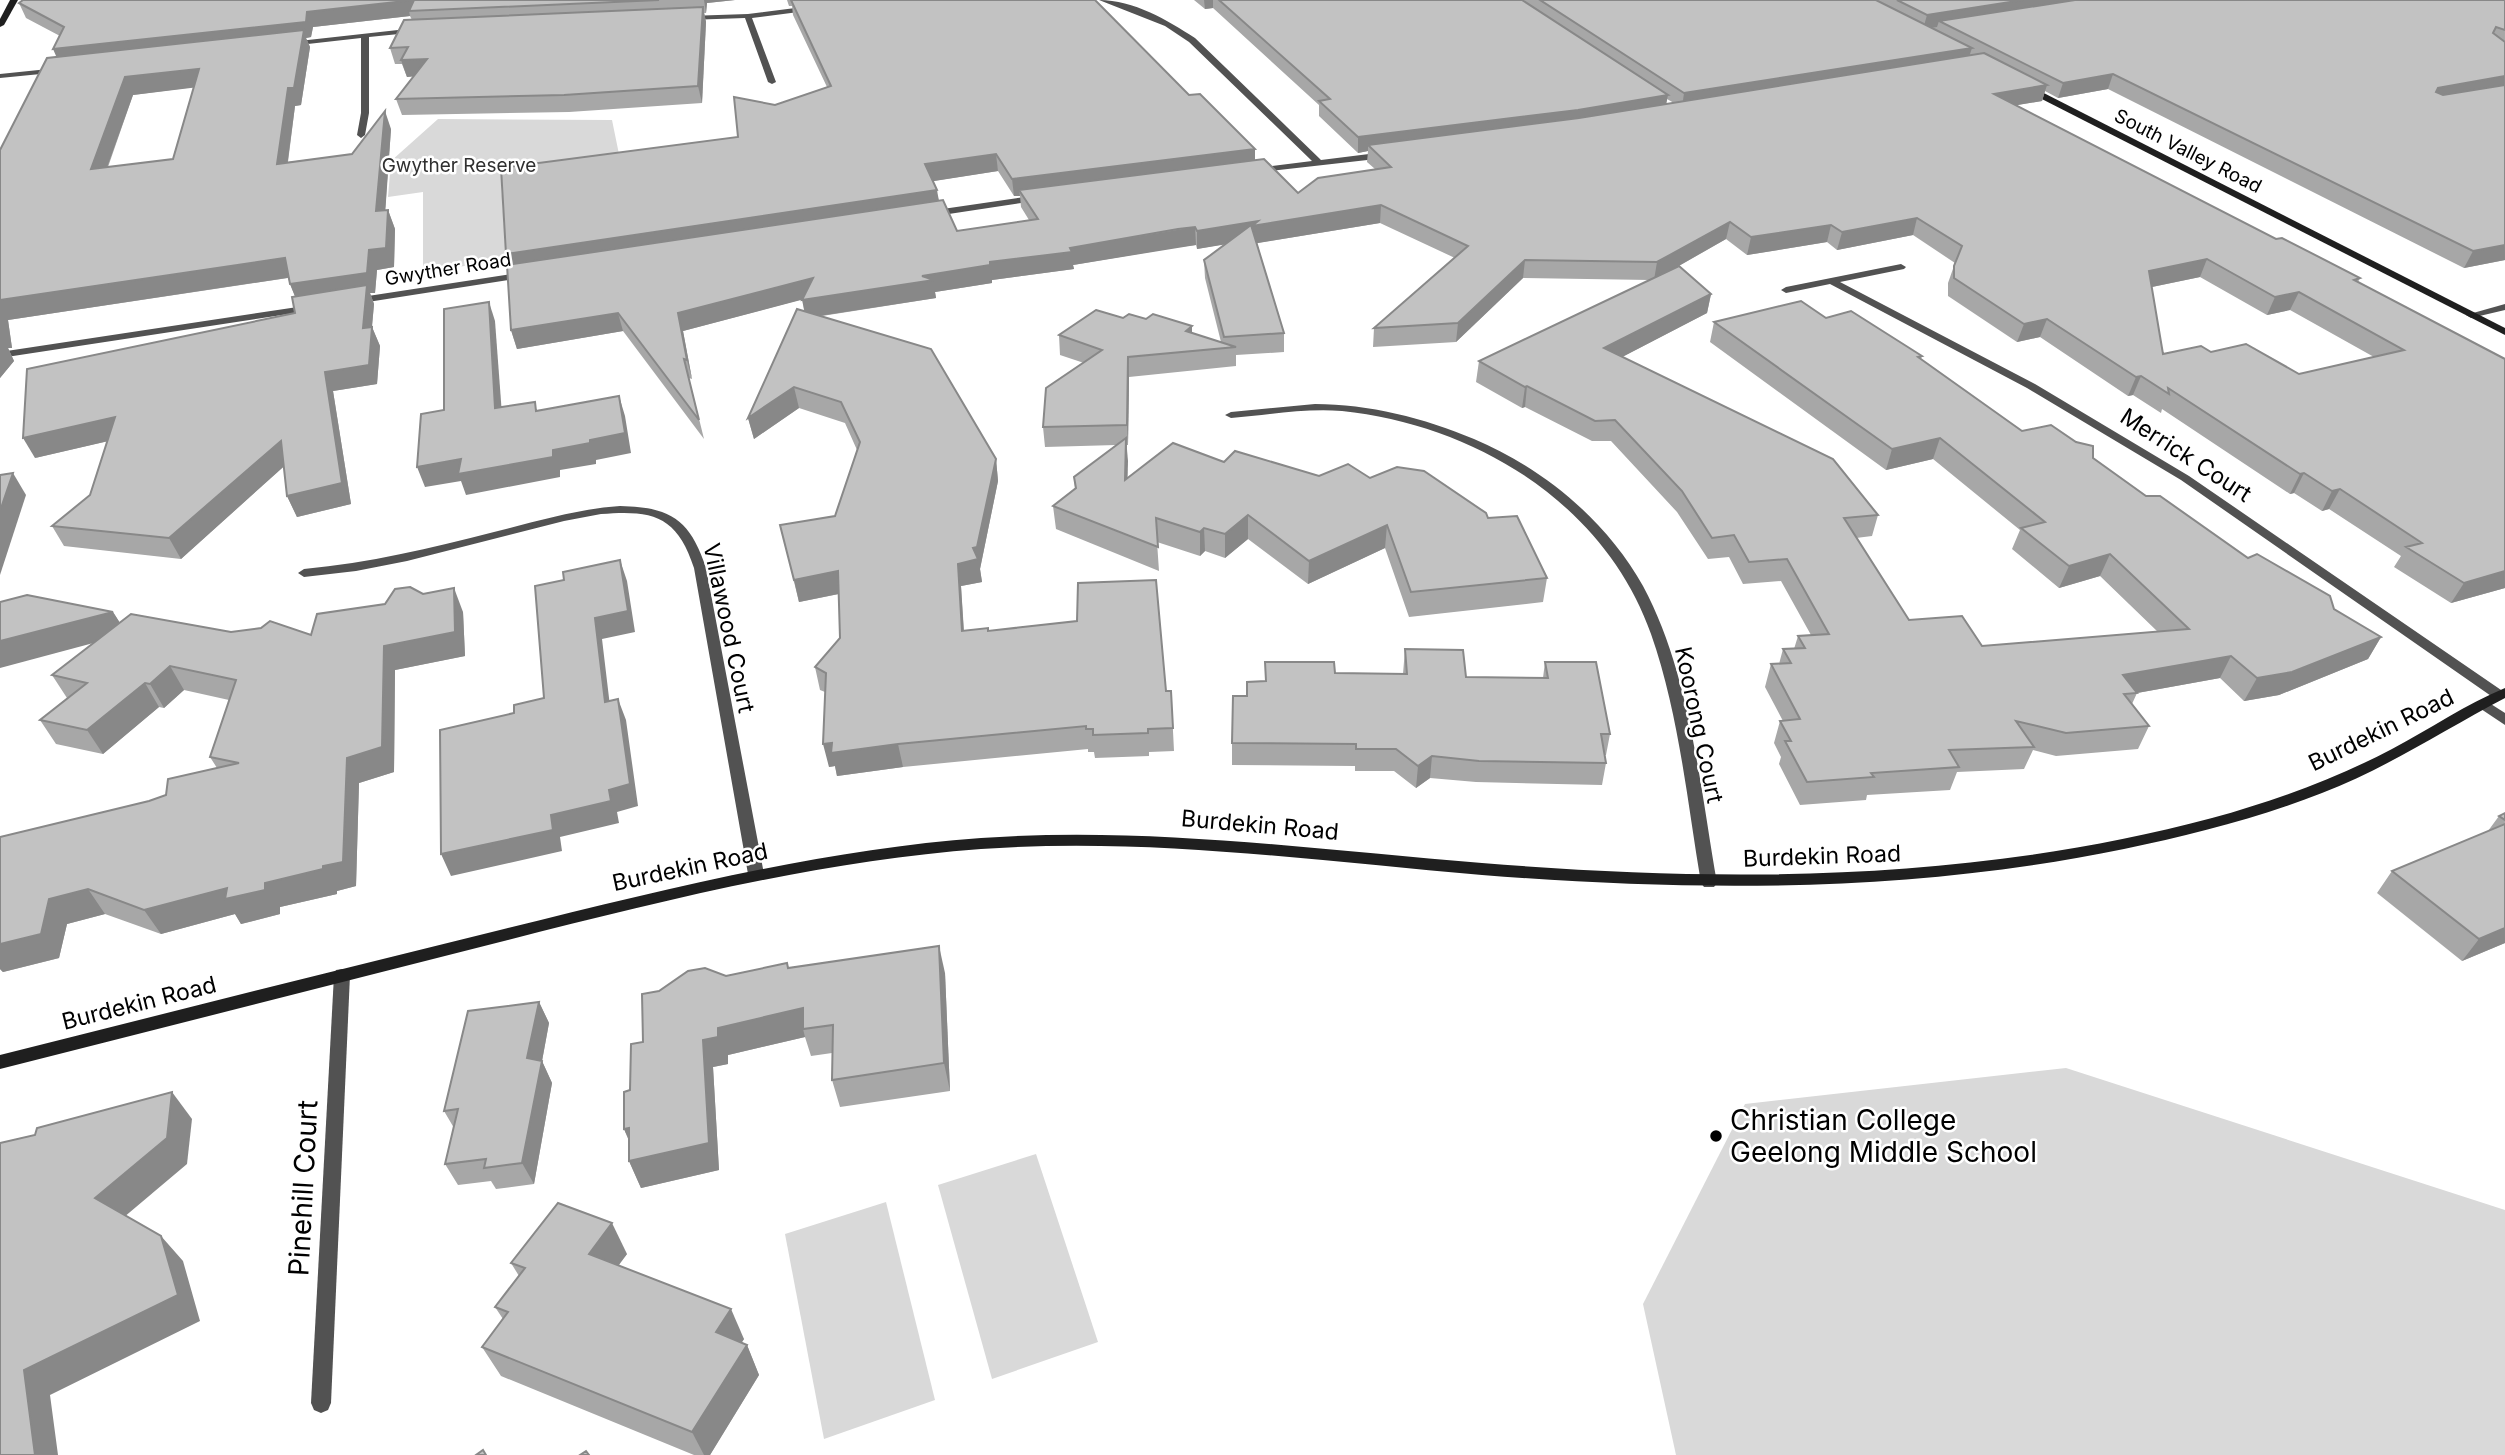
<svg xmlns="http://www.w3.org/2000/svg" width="2505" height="1455" font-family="Inter,sans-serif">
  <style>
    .green { fill: #d9d9d9 }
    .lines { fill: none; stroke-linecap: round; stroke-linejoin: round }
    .street { fill: #525252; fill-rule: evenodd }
    .secondary { fill: #1f1f1f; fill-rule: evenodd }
    .wall { fill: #a7a7a7; fill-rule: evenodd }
    .shaded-wall { fill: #888 }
    .building { fill: #c2c2c2; stroke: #888; stroke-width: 2; fill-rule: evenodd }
    .poi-dot { fill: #000; stroke: #fff; stroke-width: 2.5 }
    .labels { text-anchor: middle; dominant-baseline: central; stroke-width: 5; stroke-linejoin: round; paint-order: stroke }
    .far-street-label { font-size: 19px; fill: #000; stroke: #fff }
    .far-park-label { font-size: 19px; fill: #303030; stroke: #fff }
    .street-label { font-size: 23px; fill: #000; stroke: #fff }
    .near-poi-label { font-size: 28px; fill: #000; stroke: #fff; text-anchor: start }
    .near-street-label { font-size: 28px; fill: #000; stroke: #fff }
  </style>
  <rect width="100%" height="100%" fill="#fff"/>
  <g class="green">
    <polygon points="438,119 612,120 621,164 501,181 506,260 423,272 423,192 388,197 391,161"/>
    <polygon points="2066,1068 2505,1210 2505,1455 1676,1455 1643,1304 1745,1104"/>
    <polygon points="1036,1154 1098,1342 992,1379 938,1185"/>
    <polygon points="886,1202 935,1400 824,1439 785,1234"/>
  </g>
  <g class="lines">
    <g class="street">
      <path d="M1099 0C1134 0 1167 20 1195 38L1321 160 1385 152 1389 155 1385 158 1253 173 1252 171 1256 168 1312 161 1189 42 1165 26Z"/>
      <polygon points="811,6 814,10 752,18 776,82 772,84 768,82 745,18 688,20 684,18 688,16 748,14"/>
      <polygon points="416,28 420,30 419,32 369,37 369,113 365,135 361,138 357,135 361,113 361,38 290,46 286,44 290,42"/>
      <polygon points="58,68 62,70 61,72 0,78 0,74"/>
      <polygon points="1038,195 1042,198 1041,200 929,217 924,214 929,211"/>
      <polygon points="1901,264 1906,267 1904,269 1840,282 2035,384 2189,476 2504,692 2504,698 2494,698 2181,480 2027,388 1830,284 1786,293 1781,290 1786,287"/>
      <polygon points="525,272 528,273 528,277 355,304 350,301 355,298"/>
      <polygon points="2505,304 2505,310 2471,318 2466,315"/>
      <polygon points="311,305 316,308 315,310 0,358 0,352"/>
      <path d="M1315 404C1369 404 1424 418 1474 439 1543 468 1606 520 1643 586 1690 673 1700 787 1717 883L1714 887H1704L1701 883C1687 800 1679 714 1651 634 1605 504 1476 425 1342 411 1305 408 1267 415 1231 418L1225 415 1231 412Z"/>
      <path d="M620 506C670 507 690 519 706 568L764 874 761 878H751L748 874 694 568C677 515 652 510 601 514L564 521 407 561 356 571 304 577 298 573 304 569C369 563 431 548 494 532 535 522 576 509 620 506Z"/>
      <polygon points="2483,699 2505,713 2505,725 2478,707 2476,704"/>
      <polygon points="342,969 348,970 350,975 331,1403 328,1410 321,1413 314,1410 311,1403 334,975 336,970"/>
    </g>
    <g class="secondary">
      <polygon points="10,0 18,0 4,25 0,27 0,19"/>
      <polygon points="2024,86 2030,86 2505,328 2505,335 2024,90"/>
      <path d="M2505 688V698C2444 730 2387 768 2322 793 2258 818 2191 835 2124 849 1912 893 1697 892 1482 875 1314 861 1149 837 981 849 818 861 658 902 500 942 333 984 167 1027 0 1069V1055C167 1013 333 971 500 930 658 891 818 850 981 838 1149 826 1315 850 1482 863 1726 883 1974 882 2212 818 2274 801 2335 779 2392 749 2430 729 2466 704 2505 688Z"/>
    </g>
  </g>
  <g class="wall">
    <path d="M23 0H735L707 3 706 13H704L706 22 702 103 569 112 402 115 396 99 413 76 407 77 402 64H395L390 48 412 20 410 16 313 27 311 37 306 38 310 47 301 105 295 106 288 162 352 154 391 129 385 210H388L395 229 394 267 377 270 375 293H370L374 304 372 327 380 346 377 384 333 391 351 504 297 517 287 496 284 466 181 559 64 546 52 526 90 495 108 441 35 458 295 313V296L290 284 288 278 8 320 12 348H8L14 361 0 378V150L56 57 60 36 26 18 19 3ZM194 87 173 159 108 167 133 95Z"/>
    <path d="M787 0H1095L1189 95 1255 160 1298 193 1375 169 1367 162 1368 151 1358 153 1319 116V105L1213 8 1205 9 1194 0H2505V260L2464 268 2108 89 2058 98 2045 91 2042 101 2016 105 2276 239 2360 278 2358 282 2505 359V588L2451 603 2394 567 2401 556 2329 509 2322 511 2294 493 2290 494 2162 409 2161 413 2133 395 2128 396 2040 337 2017 342 1948 296V283L1955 263 1913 235 1837 250 1827 242 1747 255 1726 239 1677 267 1711 294 1707 313 1622 357 1878 515 1872 536 1856 538 1909 620 1982 646 2158 632 2100 576 2059 588 2012 549 2020 530 1933 459 1886 470 1710 342 1714 322 1826 318 1922 356 1921 359 2022 431 2093 458 2146 496 2248 558 2381 637 2368 659 2279 695 2244 701 2220 678 2137 693 2132 704 2149 726 2138 749 2056 756 2033 750 2024 769 1957 772 1950 790 1867 795 1866 800 1800 805 1779 764 1781 757 1774 743 1780 721H1783L1765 687 1771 664H1779L1783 649H1794L1798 636 1811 635 1781 581 1743 584 1729 557 1708 559 1677 512 1611 441H1592L1525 407 1522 408 1476 382 1479 361 1650 280 1523 278 1456 342 1373 347 1374 328 1455 258 1380 223 1257 243 1284 333V352L1236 355V366L1129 377 1128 445H1127V479L1224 462 1319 476 1370 478 1488 518 1547 578 1543 602 1409 617 1385 548 1308 584 1248 539 1225 558 1205 551 1200 556 1157 542 1159 571 1056 529 1053 506 1075 489 1074 477 1116 445 1045 447 1043 427 1084 363 1060 355 1059 335 1123 318 1192 333 1221 342 1205 278 1204 260 1225 244 1197 249 1196 245 1179 247 1073 265 1074 269 992 280V283L935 292 936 298 822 316 996 459 998 481 980 569 982 582 961 586 964 631H988L1166 691H1171L1174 751 1149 752V756L1095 758 1094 752H1088V749L903 767 837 776 835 766 829 767 825 692 820 690 815 667 840 638 839 594 799 602 780 525 835 516 857 450 845 423 799 408 754 439 748 418 804 311 803 299 683 331 692 379 689 378 704 439 623 331 517 349 511 330 510 265 506 254 738 137 775 105 827 87 793 15 792 6H789ZM1667 99 1674 103 1666 104ZM998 171 1014 196H1020L1021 207 1029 220 957 231 939 201 933 181ZM2200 277 2267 315 2290 310 2374 357 2299 374 2211 352 2163 354 2152 287Z"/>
    <polygon points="423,594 463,612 465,656 395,670 394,772 359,783 356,886 337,891 337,894 280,907 280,914 241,924 235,914 161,934 105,914 67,924 59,958 3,972 0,969 0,837 149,801 166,795 217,768 210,757 229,700 184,690 164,708 159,707 103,754 56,744 40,720 67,698 52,675 94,643 113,612 120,623 231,632 311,635 385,604"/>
    <polygon points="1405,649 1466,677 1543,678 1545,662 1610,734 1606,755 1605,755 1606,763 1602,785 1476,782 1430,778 1416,788 1394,771 1355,771 1355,766 1232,765 1232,743 1247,696 1265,681 1265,662 1335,673 1403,674"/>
    <polygon points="2505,813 2505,943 2462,961 2377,893 2392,871 2488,831 2499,816"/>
    <polygon points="789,968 945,973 950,1091 840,1107 832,1080 832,1053 811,1056 805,1037 728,1055 728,1064 713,1067 719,1170 641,1188 629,1161 629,1141 624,1129 630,1090 643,1042 726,976"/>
    <polygon points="539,1002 549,1023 542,1061 552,1083 534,1184 496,1189 491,1181 458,1185 445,1164 454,1128 444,1111"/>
    <polygon points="627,1254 618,1265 744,1339 741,1343 747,1345 759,1375 710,1455 694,1455 501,1376 482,1347 503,1319 495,1307 519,1276 511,1263"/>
  </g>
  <g class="shaded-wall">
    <polygon points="414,0 409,11 410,16 313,27 311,37 306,38 310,47 301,105 295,106 285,182 277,164 288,88 302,38 60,65 53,49 307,12"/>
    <polygon points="704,0 735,0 707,3 706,13"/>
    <polygon points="1204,0 1213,0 1213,8 1205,9"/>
    <polygon points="2023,0 2107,0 1939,21 1937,27 1923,29 1927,15"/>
    <polygon points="703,7 706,22 702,103 698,86"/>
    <polygon points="1972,48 1967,63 1682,108 1684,93"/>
    <polygon points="427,59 432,75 407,77 401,60"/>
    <polygon points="199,69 207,86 133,95 100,187 91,169 125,77"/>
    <polygon points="2113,74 2108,89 2058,98 2063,83"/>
    <polygon points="2505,76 2505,88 2431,103 2438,88"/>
    <polygon points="2047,85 2042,101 1989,110 1994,94"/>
    <polygon points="1668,95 1665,110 1368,145 1368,151 1358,153 1358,137"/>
    <polygon points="385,111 391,129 384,230 376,211"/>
    <polygon points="1255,149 1255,166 1019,190 1020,196 1014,196 1012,179"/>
    <polygon points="996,154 998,171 928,182 925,164"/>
    <polygon points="937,190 940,207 512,272 506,254"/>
    <polygon points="1381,205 1380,223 1252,244 1252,240 1197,249 1197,231 1258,221"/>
    <polygon points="388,210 395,229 394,267 377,270 375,293 370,293 374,304 370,347 298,304 290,284 369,250"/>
    <polygon points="1917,218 1913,235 1837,250 1842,232"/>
    <polygon points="1730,222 1726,239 1654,280 1657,262"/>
    <polygon points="1831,225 1827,242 1747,255 1751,237"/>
    <polygon points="1195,227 1196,245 1073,265 1074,269 992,280 992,283 935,292 936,298 806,318 802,300 990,262 1070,248"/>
    <polygon points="2505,245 2505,260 2464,268 2473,251"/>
    <polygon points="285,258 293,277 8,320 12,348 8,348 14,361 0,378 0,300"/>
    <polygon points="2207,259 2200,277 2142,289 2149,271"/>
    <polygon points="1525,260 1523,278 1456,342 1458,323"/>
    <polygon points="813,278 816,296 683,331 692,379 687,360 678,313"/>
    <polygon points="2299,292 2290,310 2267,315 2275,297"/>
    <polygon points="1711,294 1707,313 1601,368 1604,348"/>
    <polygon points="489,302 495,321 503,428 495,408"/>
    <polygon points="618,313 623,331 517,349 511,330"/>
    <polygon points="2047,319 2040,337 2017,342 2024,324"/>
    <polygon points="1192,326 1192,345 1186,331"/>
    <polygon points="372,327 380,346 377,384 333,391 351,504 297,517 287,496 325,372"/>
    <polygon points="1128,357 1129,377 1128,445 1127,425"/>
    <polygon points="2141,376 2133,395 2128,396 2136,377"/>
    <polygon points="1527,386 1525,407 1522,408 1525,387"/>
    <polygon points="794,387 799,408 754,439 748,418"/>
    <polygon points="619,396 625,416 631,453 596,460 596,464 560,470 560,477 466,495 461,481 425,487 417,467 461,459 553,450 590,440"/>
    <polygon points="115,417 126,437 35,458 23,438"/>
    <polygon points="1126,438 1128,461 1127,504 1125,480"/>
    <polygon points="1940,438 1933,459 1886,470 1892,449"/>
    <polygon points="281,441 290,461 181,559 169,538"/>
    <polygon points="996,459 998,481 980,569 982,582 961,586 965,653 962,631 958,564 973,548"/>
    <polygon points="13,473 26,495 0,575 0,511"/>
    <polygon points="2304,473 2294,493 2290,494 2300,474"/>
    <polygon points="2340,489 2329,509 2322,511 2332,491"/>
    <polygon points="1248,515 1248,539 1225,558 1225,534"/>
    <polygon points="1387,525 1385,548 1308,584 1309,561"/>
    <polygon points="1204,528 1205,551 1200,556 1200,532"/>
    <polygon points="2110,554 2100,576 2059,588 2069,566"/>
    <polygon points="620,560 627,581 635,632 602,639 612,723 605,702 595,618"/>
    <polygon points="838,571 843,593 799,602 794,580"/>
    <polygon points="2505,571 2505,588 2451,603 2464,583"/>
    <polygon points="454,588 463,612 465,656 395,670 394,772 359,783 356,886 337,891 337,894 280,907 280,914 241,924 235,914 161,934 144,910 227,888 265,883 347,758 384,646"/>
    <polygon points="113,612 127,634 0,668 0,641"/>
    <polygon points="2381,637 2368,659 2279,695 2244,701 2257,678"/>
    <polygon points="2231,656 2220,678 2137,693 2123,675"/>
    <polygon points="170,666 184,690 164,708 150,684"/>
    <polygon points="145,683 159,707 103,754 87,730"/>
    <polygon points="618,699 626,720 638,806 617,812 619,823 560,837 562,851 451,876 441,854 551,815 609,790"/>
    <polygon points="832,743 898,744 903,767 837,776 835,766 829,767 823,744"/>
    <polygon points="1432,756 1430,778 1416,788 1418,766"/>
    <polygon points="88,889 105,914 67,924 59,958 3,972 0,969 0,941 49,899"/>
    <polygon points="2505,928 2505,943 2462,961 2479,939"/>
    <polygon points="939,946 945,973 950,1091 944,1063"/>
    <polygon points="539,1002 549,1023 542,1061 552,1083 534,1184 522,1163 527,1058"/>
    <polygon points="803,1008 803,1029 805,1037 728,1055 728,1064 713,1067 719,1170 641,1188 629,1161 703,1040 718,1028"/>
    <polygon points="172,1092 192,1119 187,1164 117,1223 95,1198"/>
    <polygon points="629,1128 636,1156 624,1129"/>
    <polygon points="612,1223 627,1254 605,1284 589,1254"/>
    <polygon points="161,1236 183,1261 200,1321 50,1395 58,1455 35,1455 24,1370"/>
    <polygon points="731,1309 744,1339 729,1362 716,1332"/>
    <polygon points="747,1345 759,1375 710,1455 704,1455 692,1432"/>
  </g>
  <g class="building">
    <polygon points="23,0 659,0 409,11 414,0 307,12 306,22 53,49 64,27 19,3"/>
    <polygon points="791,0 1095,0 1189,95 1200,94 1255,149 1012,179 996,154 925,164 937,190 506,254 501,168 738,137 734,97 775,105 831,86"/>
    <polygon points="1219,0 1522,0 1668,95 1578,110 1358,137 1319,101 1330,99"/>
    <polygon points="1540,0 1876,0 1972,48 1684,93"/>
    <polygon points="1897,0 2023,0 1927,15"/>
    <polygon points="2075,0 2505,0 2505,30 2496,27 2493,33 2505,42 2505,76 2438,88 2436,92 2443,95 2505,85 2505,245 2473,251 2113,74 2063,83 1939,21"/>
    <polygon points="703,7 698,86 564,95 396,99 427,59 401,60 408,47 390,48 404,20"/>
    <path d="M304 30 294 88H288L277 164 352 154 385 111 376 211 388 210 386 248 369 250 367 273 290 284 285 258 0 300V150L47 58ZM199 69 173 159 91 169 125 77Z"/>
    <path d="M1984 53 2047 85 1994 94 2276 239 2282 238 2360 278 2354 280 2505 359V571L2464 583 2406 547 2422 543 2340 489 2332 491 2304 473 2300 474 2168 388 2169 394 2141 376 2136 377 2047 319 2024 324 1954 278V266L1962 246 1917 218 1842 232 1831 225 1751 237 1730 222 1657 262 1525 260 1458 323 1374 328 1468 246 1381 205 1252 226 1258 221 1197 231 1195 227 1178 229 1070 248 1072 252 990 262V265L922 276 934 280 802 300 813 278 678 313 687 360 684 359 699 420 618 313 511 330 507 265 943 200 957 231 1038 219 1019 190 1264 159 1298 193 1318 178 1391 167 1368 145 1579 118ZM2207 259 2275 297 2299 292 2404 350 2299 374 2246 344 2211 352 2201 346 2163 354 2149 271Z"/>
    <polygon points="1251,225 1284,333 1224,337 1204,260"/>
    <polygon points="1679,266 1711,294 1604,348 1833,459 1878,515 1844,518 1909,620 1962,616 1982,646 2189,629 2110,554 2069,566 2021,528 2045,522 1940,438 1892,449 1714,322 1801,301 1826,318 1851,311 1922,356 1918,357 2022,431 2051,425 2076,442 2093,446 2093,458 2146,496 2160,496 2248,558 2257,554 2330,596 2334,609 2381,637 2292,672 2257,678 2231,656 2123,675 2137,693 2124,694 2149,726 2066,733 2016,721 2034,747 1949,750 1959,767 1871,773 1874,777 1807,782 1785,741 1791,741 1780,721 1800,719 1771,664 1791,663 1783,649 1805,648 1798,636 1829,634 1787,559 1749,562 1734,535 1712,538 1682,491 1615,420 1595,421 1527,386 1525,387 1479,361"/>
    <polygon points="367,285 363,328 372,327 369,365 325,372 342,483 287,496 281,441 169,538 52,526 90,495 115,417 23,438 27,369 295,313 292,297"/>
    <polygon points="489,302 495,408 535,402 536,411 619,396 625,433 590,440 590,443 553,450 553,457 458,474 461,459 417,467 421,414 444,410 444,309"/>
    <polygon points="797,309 931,349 996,459 977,547 973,548 978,559 958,564 962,631 988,628 988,631 1077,621 1078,583 1156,580 1166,691 1171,691 1173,728 1148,729 1148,733 1093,735 1093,729 1086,729 1086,726 898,744 831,753 832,743 823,744 826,673 815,667 840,638 838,571 794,580 780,525 835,516 860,442 841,402 794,387 748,418"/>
    <polygon points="1096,310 1123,318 1129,314 1146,319 1153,314 1192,326 1186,331 1236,347 1128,357 1127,425 1043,427 1046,388 1102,350 1059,335"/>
    <polygon points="1126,438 1125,480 1173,443 1224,462 1235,451 1319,476 1348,464 1370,478 1397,467 1424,471 1486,513 1488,518 1517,516 1547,578 1411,592 1387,525 1309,561 1248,515 1225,534 1204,528 1200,532 1156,518 1158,547 1053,506 1076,488 1074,477"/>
    <polygon points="13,473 0,511 0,475"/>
    <polygon points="620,560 628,611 595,618 605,702 618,699 630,784 609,790 611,801 551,815 553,830 441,854 440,730 514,713 514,705 544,698 535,586 564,580 563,572"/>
    <polygon points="410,587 423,594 454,588 455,632 384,646 382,747 347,758 343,862 323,866 323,869 265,883 265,890 225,899 227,888 144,910 88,889 49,899 41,934 0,944 0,837 149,801 166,795 168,779 239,763 210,757 236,680 170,666 150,684 145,683 87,730 40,720 87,683 52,675 131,614 231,632 261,628 270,621 311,635 317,614 385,604 395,589"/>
    <polygon points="27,595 113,612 0,641 0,602"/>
    <polygon points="1405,649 1463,650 1466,677 1548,678 1545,662 1596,662 1610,734 1601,734 1606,763 1479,761 1432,756 1418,766 1396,749 1356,749 1356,744 1232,743 1233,696 1247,696 1247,682 1266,681 1265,662 1334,662 1335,673 1407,674"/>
    <polygon points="2505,813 2505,820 2499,816"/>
    <polygon points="2505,824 2505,928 2479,939 2392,871"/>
    <polygon points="939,946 944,1063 832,1080 833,1025 803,1029 803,1008 718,1028 718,1037 703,1040 709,1143 629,1161 629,1128 624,1129 624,1092 630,1090 631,1044 643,1042 642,994 659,991 688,971 705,968 726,976 787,963 788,968"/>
    <polygon points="539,1002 527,1058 542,1061 522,1163 484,1168 486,1159 445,1164 458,1109 444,1111 468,1011"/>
    <polygon points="172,1092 167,1138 95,1198 161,1236 178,1295 24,1370 35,1455 0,1455 0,1143 35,1135 37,1128"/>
    <polygon points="558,1203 612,1223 589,1254 731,1309 716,1332 747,1345 692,1432 482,1347 508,1312 495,1307 525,1268 511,1263"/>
    <polygon points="483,1450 486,1455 476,1455"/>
    <polygon points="586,1451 589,1455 580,1455"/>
  </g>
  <circle class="poi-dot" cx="1716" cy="1136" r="7"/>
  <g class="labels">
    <g class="far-street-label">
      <text transform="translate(2188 151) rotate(27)">South Valley Road</text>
      <text transform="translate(448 269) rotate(-9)">Gwyther Road</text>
    </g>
    <g class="far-park-label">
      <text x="459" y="165">Gwyther Reserve</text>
    </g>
    <g class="street-label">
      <text transform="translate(2186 455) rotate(33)">Merrick Court</text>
      <text transform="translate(729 628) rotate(78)">Villawood Court</text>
      <text transform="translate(1699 725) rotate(78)">Koorong Court</text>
      <text transform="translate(2381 730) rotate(-26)">Burdekin Road</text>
      <text transform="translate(1260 825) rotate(5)">Burdekin Road</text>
      <text transform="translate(1822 856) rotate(-2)">Burdekin Road</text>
      <text transform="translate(690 867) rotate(-12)">Burdekin Road</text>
      <text transform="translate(139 1003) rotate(-14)">Burdekin Road</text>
    </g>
    <g class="near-poi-label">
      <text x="1730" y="1120">Christian College<tspan x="1730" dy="32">Geelong Middle School</tspan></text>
    </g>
    <g class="near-street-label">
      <text transform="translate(303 1188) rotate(-87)">Pinehill Court</text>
    </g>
  </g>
</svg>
